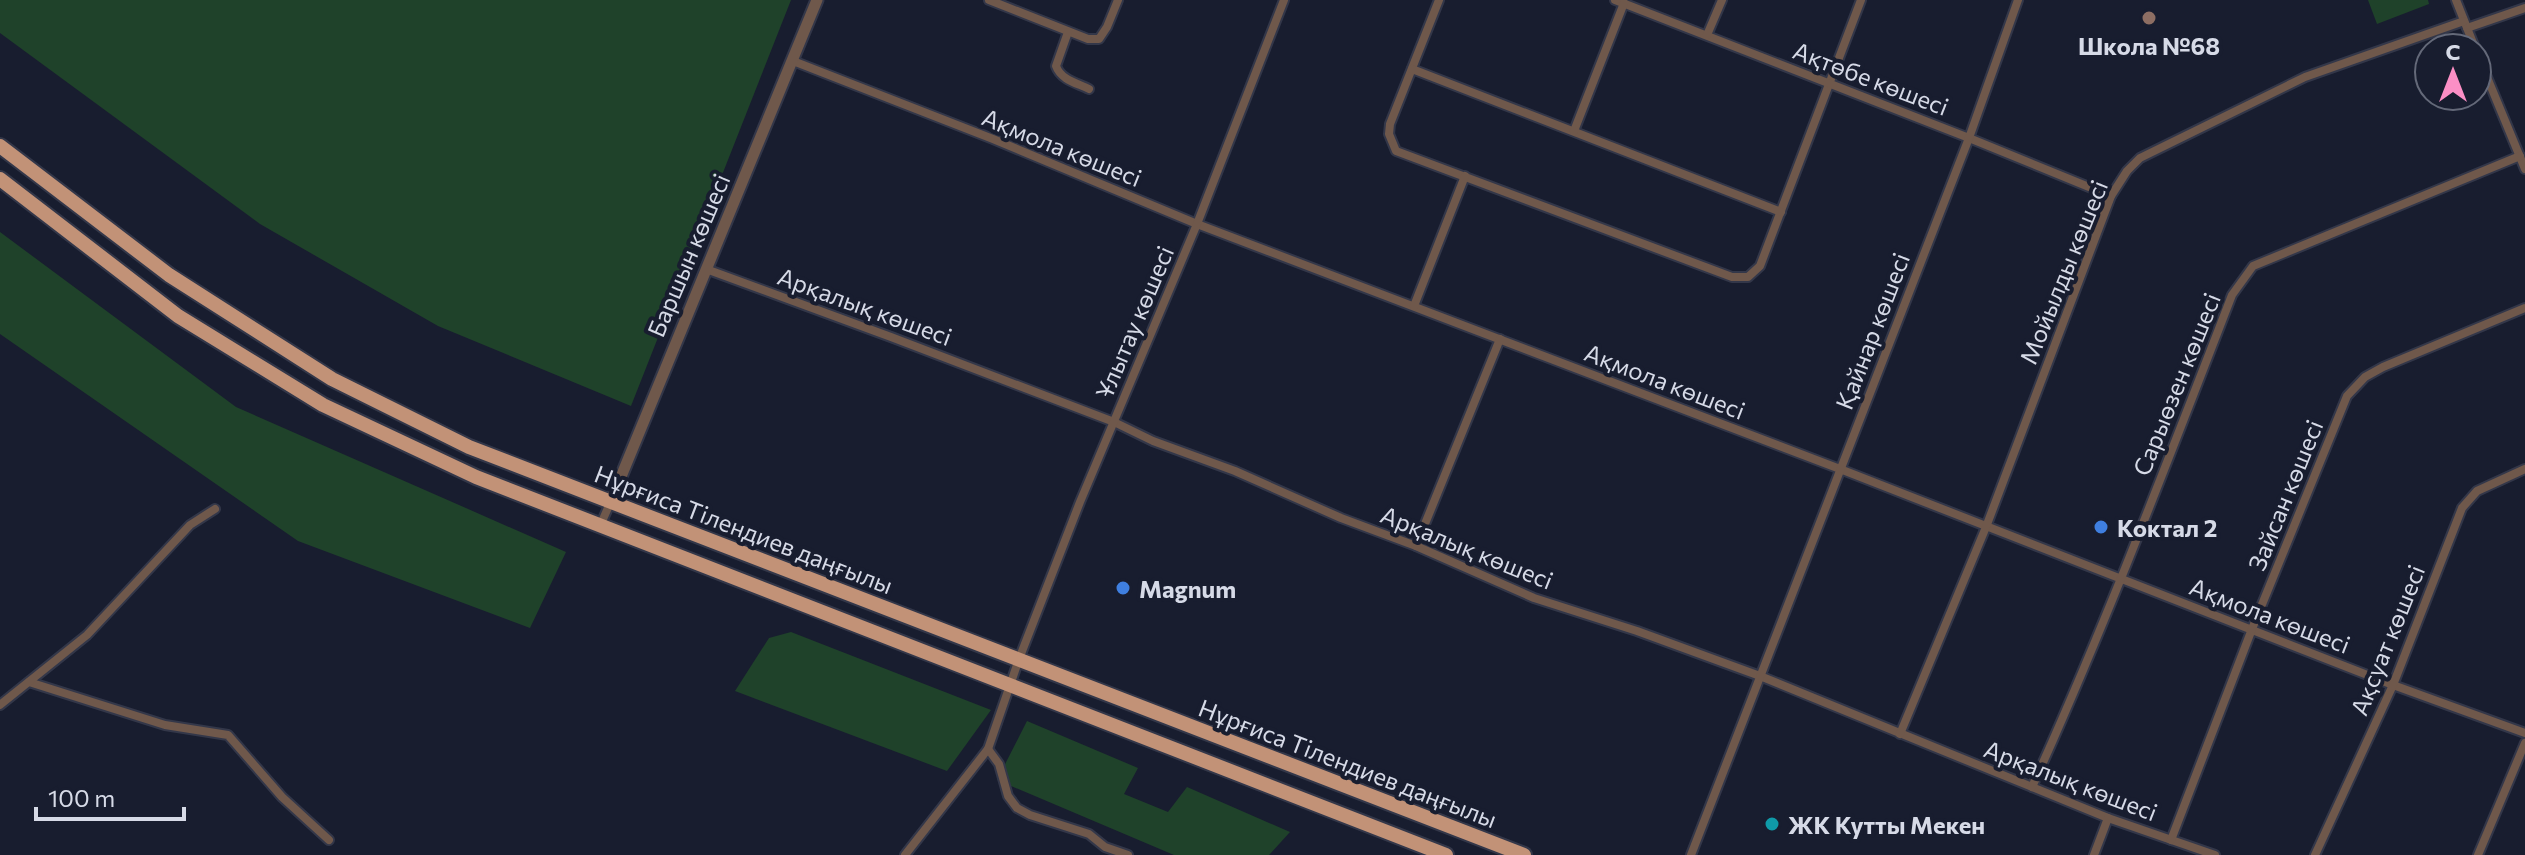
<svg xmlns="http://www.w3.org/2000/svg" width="2525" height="855" font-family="Commissioner,sans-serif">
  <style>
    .green { fill: #1f422a }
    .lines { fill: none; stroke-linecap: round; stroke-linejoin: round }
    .minor-casing { stroke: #333749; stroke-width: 12 }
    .tertiary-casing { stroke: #333749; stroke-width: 15 }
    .primary-casing { stroke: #333749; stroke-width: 18 }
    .minor { stroke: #6f584b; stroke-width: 8 }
    .tertiary { stroke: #6f584b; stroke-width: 11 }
    .primary { stroke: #c29277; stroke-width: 14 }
    .education-dot { fill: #8d6e63; stroke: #181d2f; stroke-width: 3 }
    .shop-dot { fill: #3f7fe0; stroke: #181d2f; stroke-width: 3 }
    .culture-dot { fill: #0f9aa8; stroke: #181d2f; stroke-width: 3 }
    .labels { text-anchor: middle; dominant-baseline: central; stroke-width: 8; stroke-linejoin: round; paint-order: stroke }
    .poi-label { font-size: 24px; font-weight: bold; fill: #d6dae7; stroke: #181d2f; text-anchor: start }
    .street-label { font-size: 24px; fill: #d6dae7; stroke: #181d2f }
  </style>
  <rect width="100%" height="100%" fill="#181d2f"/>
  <g class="green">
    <polygon points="0,0 791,0 631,406 438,326 260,224 0,33"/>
    <polygon points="2368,0 2428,0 2429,4 2377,24"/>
    <polygon points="0,232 236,407 566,552 530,628 298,541 0,334"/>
    <polygon points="791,632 991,710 947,771 735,691 769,638"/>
    <polygon points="1027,721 1138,768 1124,794 1168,812 1187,787 1290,832 1269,855 1174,855 997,780"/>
  </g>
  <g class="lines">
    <defs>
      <g id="minor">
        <polyline points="989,0 1088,39 1099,39 1107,27 1118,0"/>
        <polyline points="1439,0 1390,124 1389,134 1396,151 1732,277 1748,277 1760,266 1861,0"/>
        <polyline points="1615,0 1969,138 2111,196"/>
        <polyline points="2456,0 2475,48"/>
        <polyline points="2467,28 2525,8"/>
        <path d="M1068 32 1056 66C1061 80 1077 83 1089 89"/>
        <polyline points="1707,35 1722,0"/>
        <polyline points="2477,53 2525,169"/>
        <polyline points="793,61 993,139 1197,224 1840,469 2393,685 2525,733"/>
        <polyline points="1412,69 1781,212"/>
        <polyline points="1574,131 1624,3"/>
        <polyline points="706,269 891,337 1114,422 1153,441 1235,471 1341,518 1416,546 1534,598 1637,631 1760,676 2108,818 2215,855"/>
        <polyline points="1414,306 1465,176"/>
        <polyline points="600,526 611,501"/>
        <polyline points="1416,546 1500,339"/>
        <polyline points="29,682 165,725 228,735 282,797 329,840"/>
        <polyline points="0,705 87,635 190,525 215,509"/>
        <polyline points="1900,734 1986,527 2111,196 2127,171 2140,158 2305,77 2464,21"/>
        <polyline points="988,749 999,764 1008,796 1017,808 1030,815 1089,834 1105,847 1128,855"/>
        <path d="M2032 787C2105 626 2168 460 2232 295L2253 266 2520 156"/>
        <polyline points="2171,840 2252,629 2347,396 2365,377 2383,367 2525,308"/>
        <polyline points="905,855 988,749 1019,659 1080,502 1197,224 1284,0"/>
        <polyline points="1691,855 1969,138 2018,0"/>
        <polyline points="2094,855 2108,818"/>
        <polyline points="2315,855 2393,685 2462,508 2477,491 2525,469"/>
        <polyline points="2478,855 2525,743"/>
      </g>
      <polyline id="tertiary" points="611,501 817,0"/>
      <g id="primary">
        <polyline points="0,146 169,275 332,379 469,447 1524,855"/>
        <polyline points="0,179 178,316 323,405 476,477 1446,855"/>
      </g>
    </defs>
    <use href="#minor" class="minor-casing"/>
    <use href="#tertiary" class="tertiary-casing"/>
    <use href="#primary" class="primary-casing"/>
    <use href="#minor" class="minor"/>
    <use href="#tertiary" class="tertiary"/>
    <use href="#primary" class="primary"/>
  </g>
  <circle class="education-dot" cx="2149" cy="18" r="8"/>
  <g class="shop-dot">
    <circle cx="2101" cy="527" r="8"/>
    <circle cx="1123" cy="588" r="8"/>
  </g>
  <circle class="culture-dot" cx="1772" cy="824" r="8"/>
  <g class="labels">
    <g class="poi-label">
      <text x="2149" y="45" text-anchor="middle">Школа №68</text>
      <text x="2117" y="527">Коктал 2</text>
      <text x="1139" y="588">Magnum</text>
      <text x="1788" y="824">ЖК Кутты Мекен</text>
    </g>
    <g class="street-label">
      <text transform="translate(1871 78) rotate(21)">Ақтөбе көшесі</text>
      <text transform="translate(1062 147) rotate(22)">Ақмола көшесі</text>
      <text transform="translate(688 255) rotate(-67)">Баршын көшесі</text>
      <text transform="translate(2063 272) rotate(-68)">Мойылды көшесі</text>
      <text transform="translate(865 306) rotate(20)">Арқалық көшесі</text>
      <text transform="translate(1134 322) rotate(-67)">Ұлытау көшесі</text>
      <text transform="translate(1872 331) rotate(-69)">Қайнар көшесі</text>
      <text transform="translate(1665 381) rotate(21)">Ақмола көшесі</text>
      <text transform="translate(2176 384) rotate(-68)">Сарыөзен көшесі</text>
      <text transform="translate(2285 495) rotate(-68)">Зайсан көшесі</text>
      <text transform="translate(744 529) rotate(21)">Нұрғиса Тілендиев даңғылы</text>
      <text transform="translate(1467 547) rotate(22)">Арқалық көшесі</text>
      <text transform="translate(2270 615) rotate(21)">Ақмола көшесі</text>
      <text transform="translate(2387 640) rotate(-68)">Ақсуат көшесі</text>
      <text transform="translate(1348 763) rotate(21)">Нұрғиса Тілендиев даңғылы</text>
      <text transform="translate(2071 780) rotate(21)">Арқалық көшесі</text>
    </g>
  </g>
  <g transform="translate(2453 72)"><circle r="38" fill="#181d2f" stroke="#646979" stroke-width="2"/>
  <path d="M0-6L14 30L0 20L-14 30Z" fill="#fb8fc5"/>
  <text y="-12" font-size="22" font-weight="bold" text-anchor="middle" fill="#d6dae7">С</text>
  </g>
  <path d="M36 807v12h148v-12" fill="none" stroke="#d6dae7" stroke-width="4"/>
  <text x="48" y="807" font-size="24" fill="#d6dae7" stroke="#181d2f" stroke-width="6" paint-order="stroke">100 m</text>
</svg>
